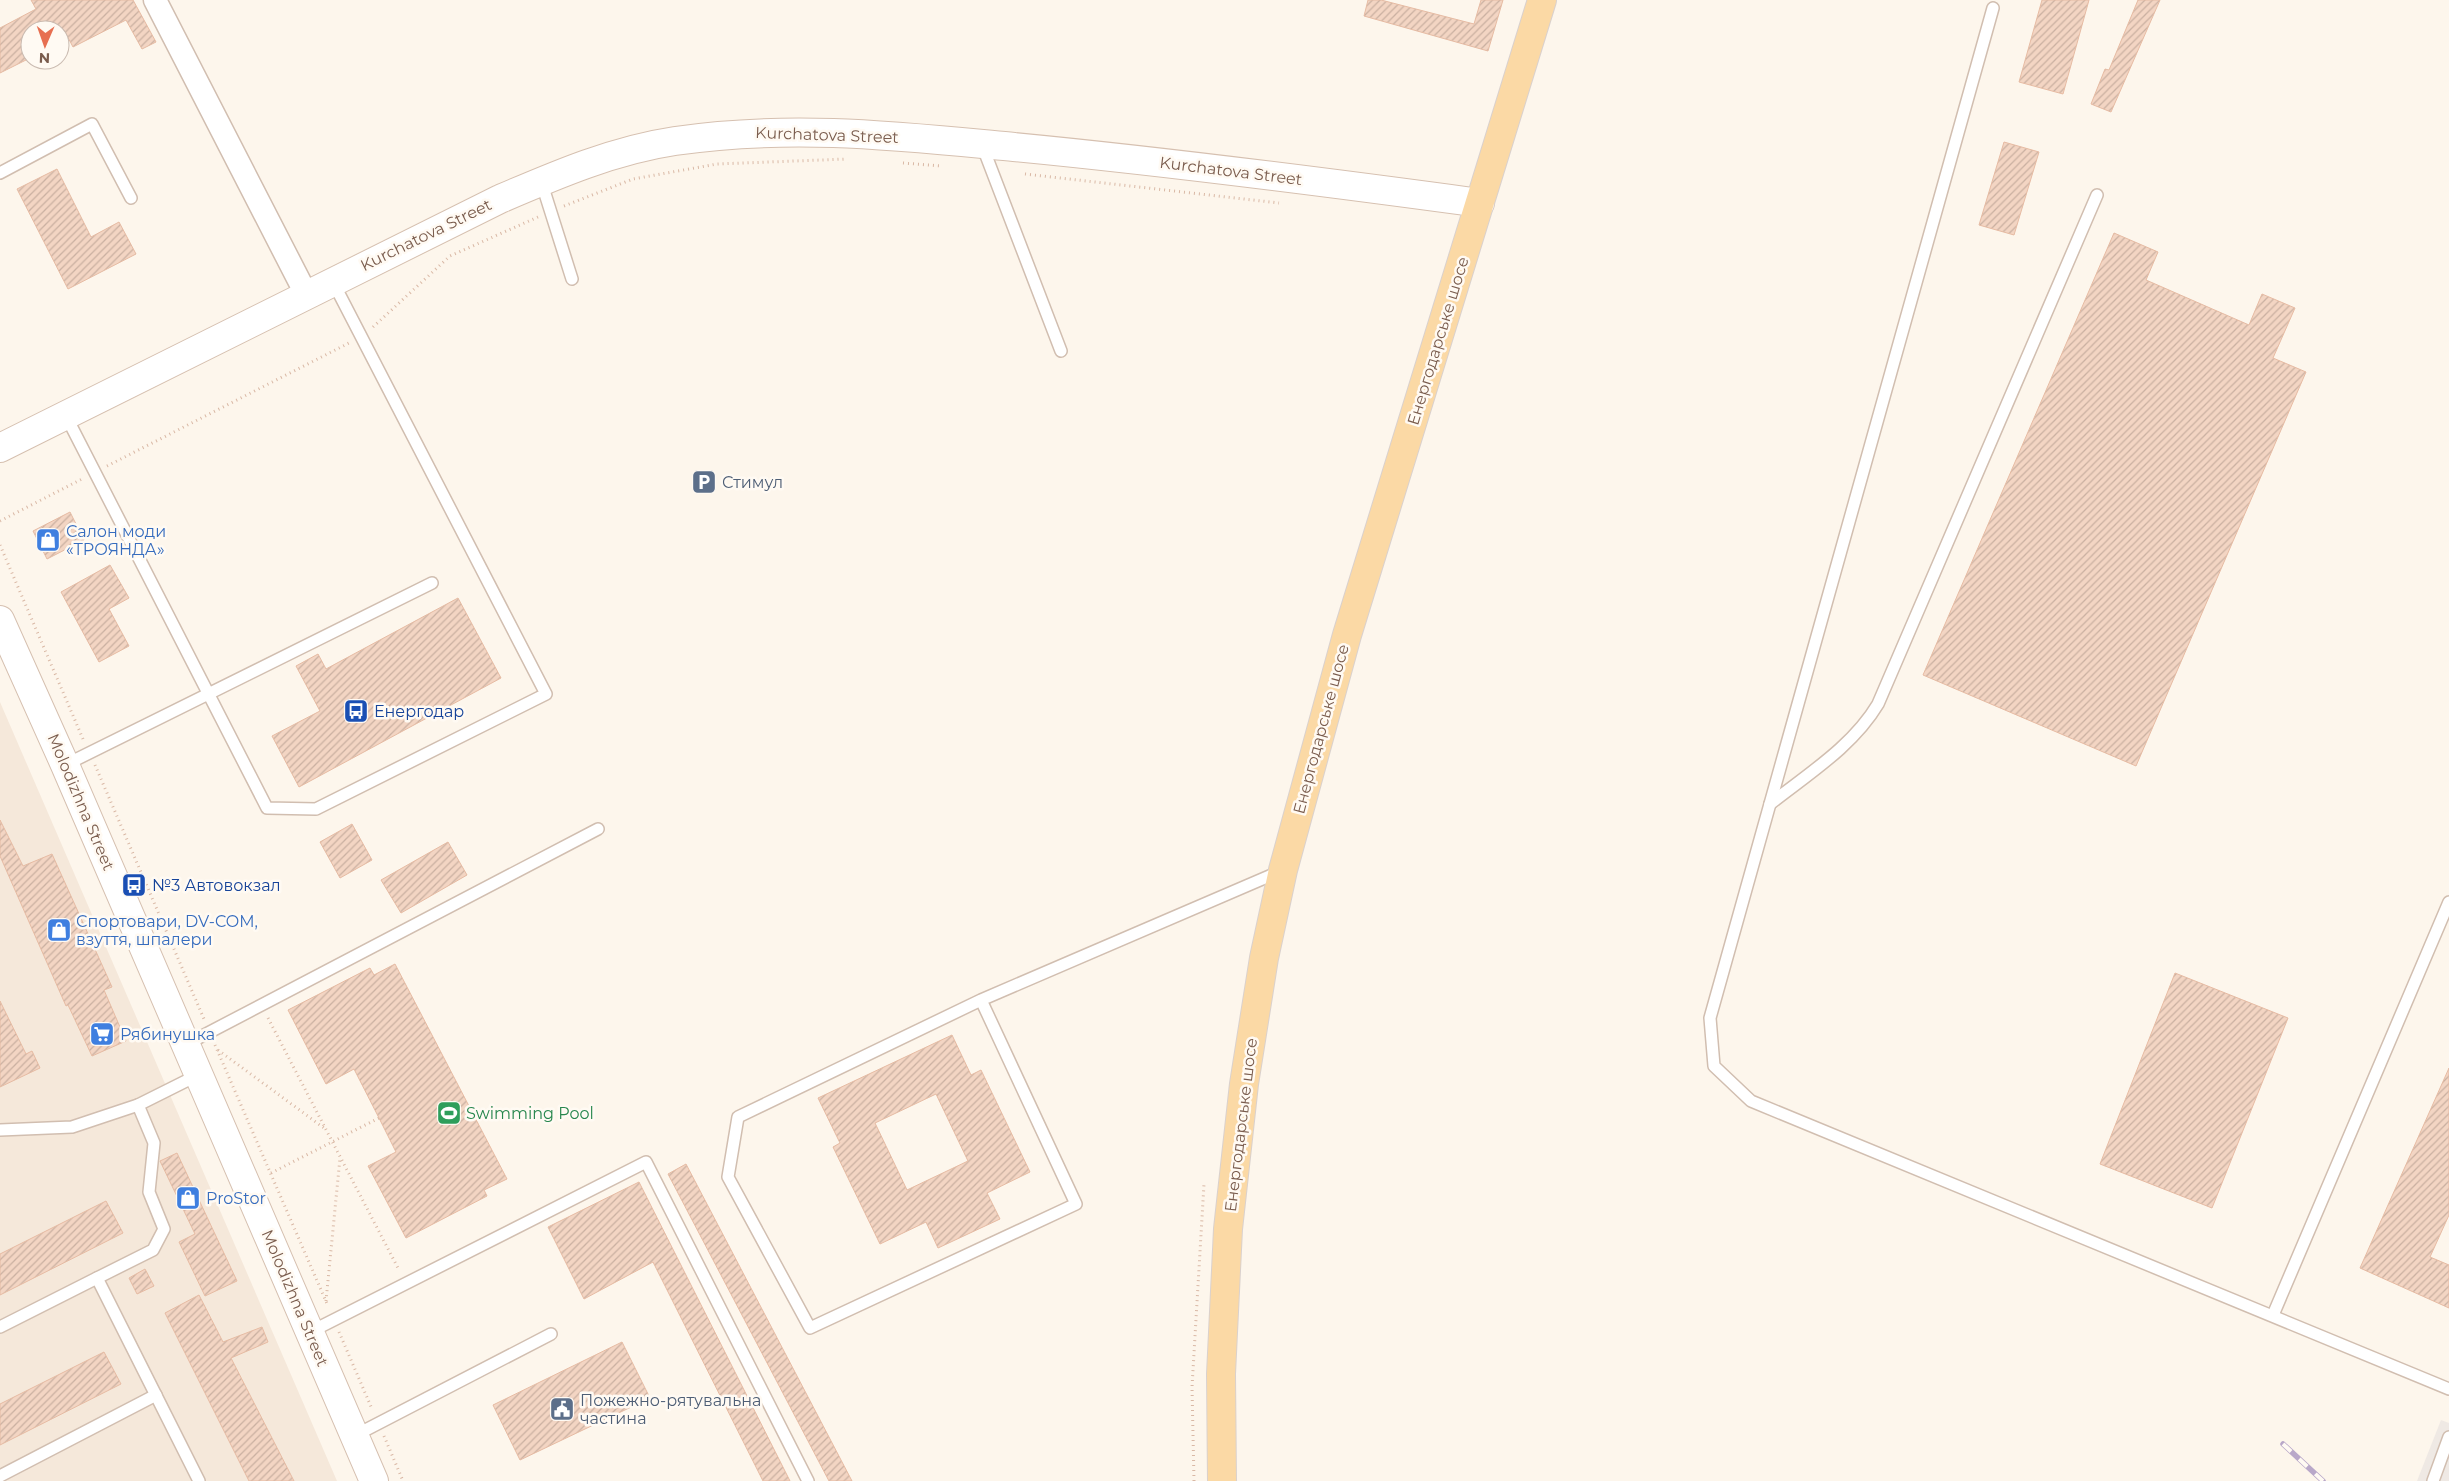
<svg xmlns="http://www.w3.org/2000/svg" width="2449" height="1481" font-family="Montserrat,sans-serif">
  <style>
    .residential { fill: #f5e8da }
    .industrial { fill: #efe9e4 }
    .building { fill: url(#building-hatch); stroke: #e6bba3; fill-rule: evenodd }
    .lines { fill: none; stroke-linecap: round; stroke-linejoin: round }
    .lane-casing { stroke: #d1beb0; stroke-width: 14 }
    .street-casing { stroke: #d1beb0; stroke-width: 25 }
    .secondary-casing { stroke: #d6c0b0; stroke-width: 30 }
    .primary-casing { stroke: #dad1cd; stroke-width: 30 }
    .path { stroke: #d9b8a5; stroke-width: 3; stroke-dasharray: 1 4; stroke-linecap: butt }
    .lane { stroke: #fff; stroke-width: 11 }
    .street { stroke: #fff; stroke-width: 22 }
    .secondary { stroke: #fff; stroke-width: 28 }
    .primary { stroke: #fbd9a5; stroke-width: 28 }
    .rail-casing { stroke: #b9a8c9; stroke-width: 5.5 }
    .rail { stroke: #fffaf3; stroke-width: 4; stroke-dasharray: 11; stroke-linecap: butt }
    .labels { text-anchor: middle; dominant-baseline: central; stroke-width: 5; stroke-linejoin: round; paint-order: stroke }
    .street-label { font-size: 16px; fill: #7a5c4d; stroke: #fffaf3 }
    .service-label { font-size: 16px; fill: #4e5e75; stroke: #fffaf3; text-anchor: start }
    .shop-label { font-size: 16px; fill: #366cbe; stroke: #fffaf3; text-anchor: start }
    .transit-label { font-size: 16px; fill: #164399; stroke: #fffaf3; text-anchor: start }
    .leisure-label { font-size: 16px; fill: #27864d; stroke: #fffaf3; text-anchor: start }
  </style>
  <defs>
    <pattern id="building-hatch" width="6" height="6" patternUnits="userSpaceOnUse" patternTransform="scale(1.25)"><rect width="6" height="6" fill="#f3d5c3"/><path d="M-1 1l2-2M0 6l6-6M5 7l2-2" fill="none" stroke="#cab0a1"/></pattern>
  </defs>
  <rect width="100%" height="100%" fill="#fdf6ec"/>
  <polygon class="residential" points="0,702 337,1481 0,1481"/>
  <polygon class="industrial" points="2441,1420 2449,1423 2449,1481 2417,1481"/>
  <g class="building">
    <polygon points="31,0 133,0 156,42 142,49 126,20 73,47 64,30 30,30 30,58 0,73 0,28 36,9"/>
    <polygon points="1368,0 1381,0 1474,24 1481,0 1503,0 1488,51 1364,16"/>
    <polygon points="2042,0 2089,0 2063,94 2019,82"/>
    <polygon points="2138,0 2160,0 2111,112 2091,104 2105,69 2109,70"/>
    <polygon points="2004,142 2039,152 2014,235 1979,225"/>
    <polygon points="57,169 91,237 119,222 136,254 68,289 17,189"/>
    <polygon points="2114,233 2158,252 2146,280 2249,325 2262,294 2295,308 2273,358 2306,372 2136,766 1923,675"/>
    <polygon points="70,512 84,540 47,559 33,531"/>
    <polygon points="110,565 129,598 109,609 129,646 99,662 61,592"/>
    <polygon points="458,598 501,678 299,787 272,736 320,711 296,666 318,654 326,669"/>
    <polygon points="0,820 23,866 52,854 112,987 104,990 126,1041 92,1056 68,1005 66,1006 0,856"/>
    <polygon points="352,824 372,860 340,878 320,842"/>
    <polygon points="448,842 467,875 401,913 381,880"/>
    <polygon points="395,964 507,1179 484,1190 487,1196 406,1238 368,1166 396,1152 379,1118 354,1069 326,1084 288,1010 370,968 374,975"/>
    <polygon points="2175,973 2288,1018 2212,1208 2100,1164"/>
    <polygon points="0,1001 26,1054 32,1051 40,1068 0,1087"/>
    <path d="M952 1035 971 1075 981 1070 1030 1172 987 1193 1000 1219 938 1248 926 1222 880 1244 833 1147 840 1143 818 1098ZM936 1094 968 1161 907 1190 875 1123Z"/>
    <polygon points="2449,1068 2449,1215 2430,1257 2449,1265 2449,1308 2360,1268"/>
    <polygon points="177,1153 237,1281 205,1296 179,1242 195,1234 160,1161"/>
    <polygon points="686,1164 852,1481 829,1481 668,1174"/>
    <polygon points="639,1182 790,1481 763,1481 653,1262 584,1299 548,1227"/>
    <polygon points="106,1201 123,1233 0,1295 0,1254"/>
    <polygon points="145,1269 154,1286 137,1294 129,1278"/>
    <polygon points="199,1295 223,1342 262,1327 268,1342 231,1358 294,1481 249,1481 165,1313"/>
    <polygon points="622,1342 650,1398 520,1460 493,1405"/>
    <polygon points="104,1352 121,1384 0,1445 0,1404"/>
  </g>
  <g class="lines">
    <defs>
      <g id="lane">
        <polyline points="1993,8 1710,1018 1714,1066 1751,1101 2449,1389"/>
        <polyline points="982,145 1061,351"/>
        <polyline points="0,173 92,124 131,198"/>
        <polyline points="541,181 572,279"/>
        <polyline points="66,416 267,808 316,809 546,694 333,282"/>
        <polyline points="65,765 432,583"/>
        <path d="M1770 804C1808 774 1853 746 1878 704L2097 195"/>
        <polyline points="981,1000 1076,1204 810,1328 728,1177 738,1117 981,1000 1281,871"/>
        <polyline points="185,1045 598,829"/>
        <polyline points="198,1075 138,1105 154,1143 149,1192 164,1229 153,1250 97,1278 199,1481"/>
        <polyline points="0,1130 72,1127 138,1105"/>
        <polyline points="2273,1315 2449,902"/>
        <polyline points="0,1327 97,1278"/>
        <polyline points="310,1332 646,1162 808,1481"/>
        <polyline points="354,1436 551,1334"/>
        <polyline points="0,1476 156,1395"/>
        <polyline points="2433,1481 2449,1437"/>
      </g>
      <polyline id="street" points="155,0 306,294"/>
      <g id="secondary">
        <path d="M0 448 500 199C556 175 614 150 675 141 792 124 897 136 1014 147 1170 162 1325 182 1480 203"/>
        <polyline points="0,620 65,765 374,1481"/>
      </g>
      <polyline id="primary" points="1222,1481 1221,1374 1228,1229 1244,1084 1264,958 1283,870 1347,635 1542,0"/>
    </defs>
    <use href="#lane" class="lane-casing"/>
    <use href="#street" class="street-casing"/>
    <use href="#secondary" class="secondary-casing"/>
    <use href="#primary" class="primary-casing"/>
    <g class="path">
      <polyline points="903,163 941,166"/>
      <polyline points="1025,174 1279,203"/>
      <polyline points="564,206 633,179 717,164 847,159"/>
      <polyline points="373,327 450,256 538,217"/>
      <polyline points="107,466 349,343"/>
      <polyline points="0,521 82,479"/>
      <polyline points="0,545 83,739"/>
      <polyline points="95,765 204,1019"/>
      <polyline points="268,1018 399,1270"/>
      <polyline points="215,1045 328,1306"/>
      <polyline points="218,1050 324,1128"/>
      <polyline points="271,1173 379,1118"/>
      <polyline points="326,1301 340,1158"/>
      <polyline points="339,1332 372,1409"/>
      <polyline points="384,1436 403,1481"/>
      <polyline points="1194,1481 1192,1387 1204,1184"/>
    </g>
    <use href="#lane" class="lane"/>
    <use href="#street" class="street"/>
    <use href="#secondary" class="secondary"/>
    <use href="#primary" class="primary"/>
    <defs>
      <polyline id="rail" points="2283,1444 2323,1481"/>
    </defs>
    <use href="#rail" class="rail-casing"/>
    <use href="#rail" class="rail"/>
  </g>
  <defs>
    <symbol id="parking-square" viewBox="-11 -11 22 22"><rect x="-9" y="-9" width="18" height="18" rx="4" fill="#5c6f8a" stroke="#fffaf3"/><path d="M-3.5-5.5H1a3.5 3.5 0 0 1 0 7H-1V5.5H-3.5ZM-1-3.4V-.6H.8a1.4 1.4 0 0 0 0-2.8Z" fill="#fff"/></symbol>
    <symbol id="shop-square" viewBox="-11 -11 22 22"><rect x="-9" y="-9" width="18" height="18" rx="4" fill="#3f7fe0" stroke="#fffaf3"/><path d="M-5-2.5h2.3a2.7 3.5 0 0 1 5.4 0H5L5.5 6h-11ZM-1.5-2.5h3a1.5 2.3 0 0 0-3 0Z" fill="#fff"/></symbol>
    <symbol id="bus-square" viewBox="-11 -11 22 22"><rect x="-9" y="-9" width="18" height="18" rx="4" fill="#1a4fb4" stroke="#fffaf3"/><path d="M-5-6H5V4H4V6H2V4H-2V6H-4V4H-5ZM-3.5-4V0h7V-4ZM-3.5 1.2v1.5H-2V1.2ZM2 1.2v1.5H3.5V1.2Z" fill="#fff"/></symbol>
    <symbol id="supermarket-square" viewBox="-11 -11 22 22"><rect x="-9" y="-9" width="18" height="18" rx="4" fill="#3f7fe0" stroke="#fffaf3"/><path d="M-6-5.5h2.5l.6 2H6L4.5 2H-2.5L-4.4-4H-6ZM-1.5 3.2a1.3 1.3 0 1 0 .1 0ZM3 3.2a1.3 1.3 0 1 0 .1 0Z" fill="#fff"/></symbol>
    <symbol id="stadium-square" viewBox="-11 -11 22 22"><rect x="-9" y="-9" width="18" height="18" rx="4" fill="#2e9e5b" stroke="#fffaf3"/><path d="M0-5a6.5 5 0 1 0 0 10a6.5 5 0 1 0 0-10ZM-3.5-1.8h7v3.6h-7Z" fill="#fff"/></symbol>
    <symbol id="civic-square" viewBox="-11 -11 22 22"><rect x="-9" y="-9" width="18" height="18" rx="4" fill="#5c6f8a" stroke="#fffaf3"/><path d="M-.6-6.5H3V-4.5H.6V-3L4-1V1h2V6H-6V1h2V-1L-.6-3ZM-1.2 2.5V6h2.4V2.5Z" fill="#fff"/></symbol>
  </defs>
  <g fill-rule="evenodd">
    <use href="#parking-square" x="690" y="468" width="28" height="28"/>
    <use href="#shop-square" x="34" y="526" width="28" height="28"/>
    <use href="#bus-square" x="342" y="697" width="28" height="28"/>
    <use href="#bus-square" x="120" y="871" width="28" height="28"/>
    <use href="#shop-square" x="45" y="916" width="28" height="28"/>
    <use href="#supermarket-square" x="88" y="1020" width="28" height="28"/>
    <use href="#stadium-square" x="435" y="1099" width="28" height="28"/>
    <use href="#shop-square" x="174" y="1184" width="28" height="28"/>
    <use href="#civic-square" x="548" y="1395" width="28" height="28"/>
  </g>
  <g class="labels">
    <g class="street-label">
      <text transform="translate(827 135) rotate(2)">Kurchatova Street</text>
      <text transform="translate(1231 171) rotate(7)">Kurchatova Street</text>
      <text transform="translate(426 235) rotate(-26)">Kurchatova Street</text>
      <text transform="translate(1438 341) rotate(-73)">Енергодарське шосе</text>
      <text transform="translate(1321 729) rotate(-75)">Енергодарське шосе</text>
      <text transform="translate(81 802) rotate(67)">Molodizhna Street</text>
      <text transform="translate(1241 1125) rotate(-83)">Енергодарське шосе</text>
      <text transform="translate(295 1298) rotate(67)">Molodizhna Street</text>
    </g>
    <g class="service-label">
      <text x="722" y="482">Стимул</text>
      <text x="580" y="1400">Пожежно-рятувальна<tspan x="580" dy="18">частина</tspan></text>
    </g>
    <g class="shop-label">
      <text x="66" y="531">Салон моди<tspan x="66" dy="18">«ТРОЯНДА»</tspan></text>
      <text x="76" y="921">Спортовари, DV-COM,<tspan x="76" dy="18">взуття, шпалери</tspan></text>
      <text x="120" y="1034">Рябинушка</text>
      <text x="206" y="1198">ProStor</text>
    </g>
    <g class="transit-label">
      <text x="374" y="711">Енергодар</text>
      <text x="152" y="885">№3 Автовокзал</text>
    </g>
    <g class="leisure-label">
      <text x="466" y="1113">Swimming Pool</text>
    </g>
  </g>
  <g transform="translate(45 45) rotate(182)"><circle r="24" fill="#fffaf3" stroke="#cabbb1"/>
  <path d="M0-4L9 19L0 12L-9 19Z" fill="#e76f51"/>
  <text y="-8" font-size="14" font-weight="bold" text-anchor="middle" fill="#7a5c4d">N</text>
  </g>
</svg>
